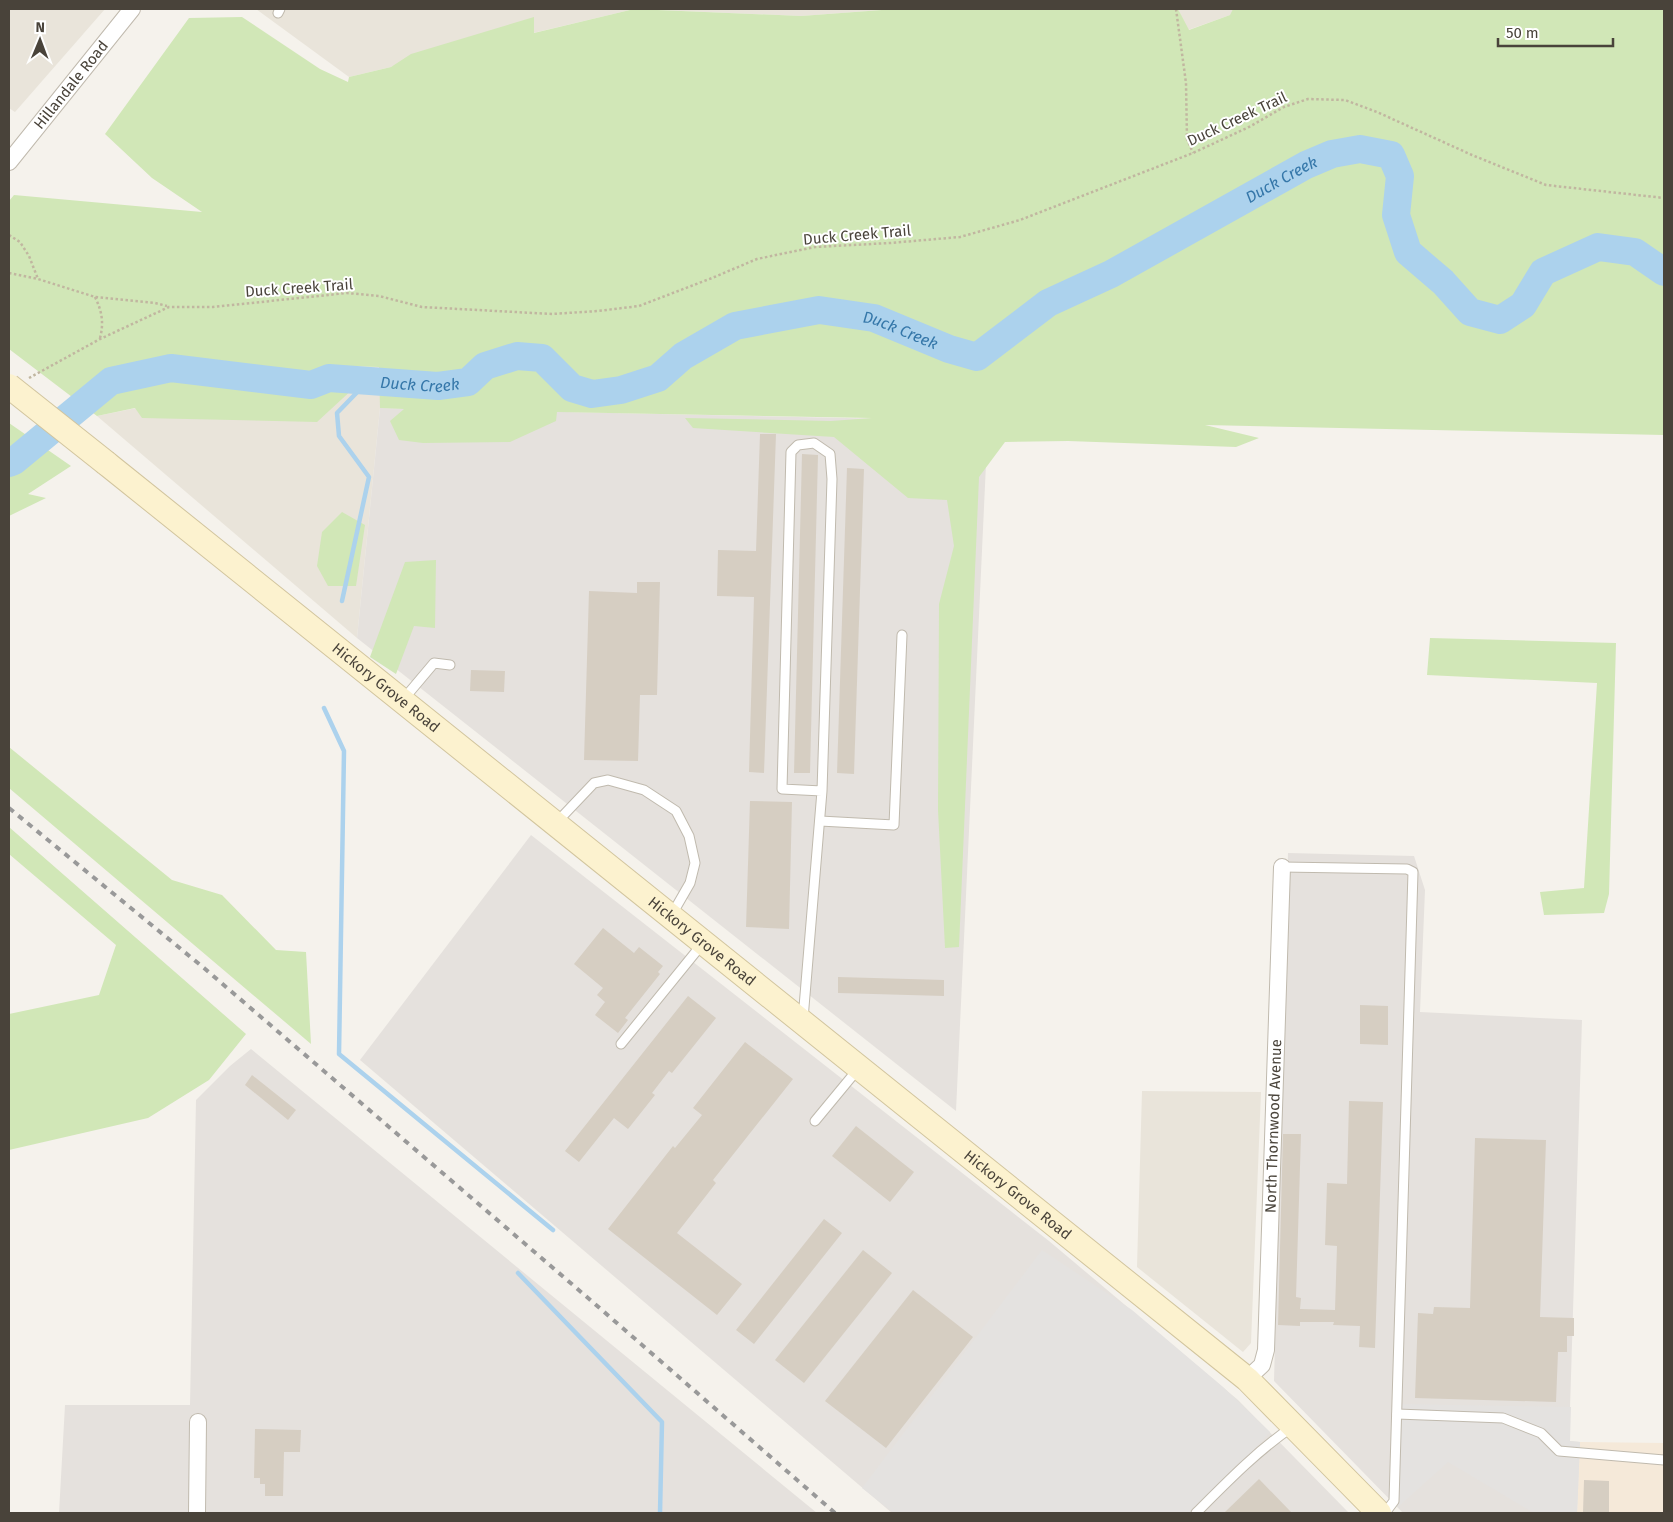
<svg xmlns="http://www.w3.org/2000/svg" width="1673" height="1522" font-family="'Fira Sans',sans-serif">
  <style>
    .residential { fill: #e9e4da }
    .commercial { fill: #f5e9d9 }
    .industrial { fill: #e5e1dd }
    .green { fill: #d1e7b7 }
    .parking { fill: #e4e2e0 }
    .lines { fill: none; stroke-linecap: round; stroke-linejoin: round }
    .stream { stroke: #acd2ed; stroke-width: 4.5 }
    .river { stroke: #acd2ed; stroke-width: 28 }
    .building { fill: #d6cec2 }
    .service-casing { stroke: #c0baae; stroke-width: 11 }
    .minor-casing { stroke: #c0baae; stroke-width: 18 }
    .secondary-casing { stroke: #d2c59e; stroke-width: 26 }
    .path { stroke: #c1b6a0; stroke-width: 2.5; stroke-dasharray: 2.5 2.5; stroke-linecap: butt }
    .service { stroke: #fff; stroke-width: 9 }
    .minor { stroke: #fff; stroke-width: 16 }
    .secondary { stroke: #fcf2cf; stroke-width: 24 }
    .rail { stroke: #999; stroke-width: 4; stroke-dasharray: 6 6; stroke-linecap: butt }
    .secondary-bridge-casing { stroke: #d2c59e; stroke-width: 26; stroke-linecap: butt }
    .secondary-bridge { stroke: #fcf2cf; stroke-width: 24 }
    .labels { text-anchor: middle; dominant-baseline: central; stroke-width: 4; stroke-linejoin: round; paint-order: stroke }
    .street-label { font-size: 15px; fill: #49433a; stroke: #fff }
    .water-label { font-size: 16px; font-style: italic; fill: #3577a9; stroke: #fff }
  </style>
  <rect width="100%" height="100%" fill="#f5f2ec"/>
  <g class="residential">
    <polygon points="9,9 105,9 15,112 9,108"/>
    <polygon points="256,9 634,9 349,77"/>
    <polygon points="635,9 895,9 801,16"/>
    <polygon points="1178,9 1247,9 1188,30"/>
    <polygon points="344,366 380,367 380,408 357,638 97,416"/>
    <polygon points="1142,1091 1261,1092 1251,1343 1243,1352 1137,1267"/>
  </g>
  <polygon class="commercial" points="1580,1442 1664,1443 1664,1513 1577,1513"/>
  <g class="industrial">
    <polygon points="380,408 988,421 956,1111 357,638"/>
    <polygon points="531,835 1049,1241 1238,1400 1349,1513 892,1513 360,1060"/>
    <polygon points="1288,853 1414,856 1425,890 1420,1012 1582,1020 1569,1441 1580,1442 1577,1513 1403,1513 1274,1381"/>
    <polygon points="251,1049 817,1513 59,1513 65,1405 190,1405 196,1100 230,1066"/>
  </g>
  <g class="green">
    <polygon points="634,9 801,16 895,9 1178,9 1189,30 1230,15 1233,9 1664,9 1664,435 1205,425 1259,438 1236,447 1068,441 1005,442 979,477 959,947 945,948 938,810 939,604 954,546 947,500 908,498 834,437 693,428 685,418 831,421 872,418 557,412 556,421 510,442 423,443 399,440 390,421 404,409 380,408 379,367 344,366 255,384 305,390 354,373 355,387 317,422 142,418 135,408 97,416 9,349 9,201 14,195 202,212 152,178 105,134 189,18 242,17 320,69 348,82 349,77 391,67 411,54 534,17 534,33"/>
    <polygon points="9,423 71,466 28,494 46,498 9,516"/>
    <polygon points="342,512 365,525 356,586 328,586 317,566 322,532"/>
    <polygon points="436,560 435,628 414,626 396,674 370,657 405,562"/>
    <polygon points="1430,638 1616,643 1609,894 1604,913 1544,915 1540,892 1584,888 1597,683 1427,675"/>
    <polygon points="9,747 172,880 222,895 276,950 306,952 311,1044 9,788"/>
    <polygon points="9,827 246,1034 209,1080 148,1118 9,1150 9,1014 99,995 116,945 9,854"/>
  </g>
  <g class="parking">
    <polygon points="1042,1250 1132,1310 1223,1387 1270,1432 1195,1513 894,1513 862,1488"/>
    <polygon points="1397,1404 1571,1407 1570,1441 1580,1442 1577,1513 1534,1513 1448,1462 1398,1507 1394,1501"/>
  </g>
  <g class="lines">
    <g class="stream">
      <polyline points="342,601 369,477 339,436 337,413 369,380"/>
      <polyline points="324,708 344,751 339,1054 553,1230"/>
      <polyline points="518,1273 662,1422 660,1513"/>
    </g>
    <path class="river" id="s1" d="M9 463 14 461 111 381 171 368 311 385 329 378 438 386 468 382 485 366 517 356 542 358 572 388 592 394 621 390 658 378 683 356 735 326 819 310 874 318 949 349 977 357 1048 303 1111 274 1306 165 1332 154 1360 149 1391 155 1400 176 1396 215 1408 252 1443 282 1470 312 1500 320 1523 305 1543 272 1598 247 1635 252 1664 272"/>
  </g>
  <g class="building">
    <polygon points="760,434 776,434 764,773 749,772 754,597 717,596 718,550 756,551"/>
    <polygon points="802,454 818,455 810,773 794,773"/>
    <polygon points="847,468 864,469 854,774 837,773"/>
    <polygon points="637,582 660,582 657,695 640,695 638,761 584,760 589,591 637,593"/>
    <polygon points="471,670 505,671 504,692 470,691"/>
    <polygon points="750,801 792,802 789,929 746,927"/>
    <polygon points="603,928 634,953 639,947 663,966 658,972 660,974 625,1018 628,1020 618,1033 595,1015 605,1002 597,995 603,988 574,964"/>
    <polygon points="838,977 944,980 944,996 838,993"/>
    <polygon points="688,996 716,1018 672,1073 669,1071 652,1093 655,1095 628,1129 614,1118 579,1162 565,1151"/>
    <polygon points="1360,1005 1388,1006 1388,1045 1360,1044"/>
    <polygon points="745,1042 793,1079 713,1180 716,1183 677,1233 742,1284 717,1315 608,1229 673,1146 675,1148 702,1115 693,1108"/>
    <polygon points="252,1075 296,1110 288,1120 245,1085"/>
    <polygon points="1349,1101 1383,1102 1375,1348 1359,1347 1360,1326 1333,1325 1334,1322 1300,1322 1300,1326 1278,1325 1283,1134 1301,1134 1296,1297 1301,1298 1300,1309 1335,1310 1337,1246 1325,1245 1327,1183 1347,1184"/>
    <polygon points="856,1126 914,1172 890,1202 832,1156"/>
    <polygon points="1475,1138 1546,1140 1540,1317 1574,1318 1574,1336 1567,1336 1567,1352 1558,1352 1556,1402 1415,1398 1418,1313 1433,1314 1434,1307 1470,1308"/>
    <polygon points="824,1219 842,1233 754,1344 736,1330"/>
    <polygon points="863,1250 892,1273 804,1383 775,1360"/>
    <polygon points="913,1290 973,1337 886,1448 825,1401"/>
    <polygon points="255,1429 301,1430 300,1452 284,1452 283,1496 265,1496 265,1484 260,1484 260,1478 254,1478"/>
    <polygon points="1259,1479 1292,1513 1224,1513"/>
    <polygon points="1584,1480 1609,1481 1609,1513 1583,1513"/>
  </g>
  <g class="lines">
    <defs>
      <g id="service">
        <polyline points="278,13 280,9"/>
        <polyline points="402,701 434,663 450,665"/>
        <polyline points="820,821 894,825 902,635"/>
        <polyline points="556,823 594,783 608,780 644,790 676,811 689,836 695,863 690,883 671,916"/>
        <polyline points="1282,867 1407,869 1413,872 1394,1501 1385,1513"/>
        <polyline points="803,1019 822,791 832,479 830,454 814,443 798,445 791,452 782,789 822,791"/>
        <polyline points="621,1044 703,943"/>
        <polyline points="815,1121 858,1069"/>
        <polyline points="1397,1414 1503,1418 1541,1433 1559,1451 1664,1460"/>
        <path d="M1196 1513C1227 1482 1257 1451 1292 1427"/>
      </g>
      <g id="minor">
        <path id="s2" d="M9 162 132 9"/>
        <path id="s3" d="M1247 1379 1262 1365 1266 1350 1282 867"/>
        <polyline points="197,1513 198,1422"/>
      </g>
      <g id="secondary">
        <path id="s4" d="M106 463 1247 1379 1379 1513"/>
      </g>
    </defs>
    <use href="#service" class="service-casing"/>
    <use href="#minor" class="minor-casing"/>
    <use href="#secondary" class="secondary-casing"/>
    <g class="path">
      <polyline points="1176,9 1186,83 1187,139 1193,153"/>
      <polyline points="9,235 20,242 29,256 38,279"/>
      <polyline points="9,273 38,279 95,297 155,303 167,306"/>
      <path d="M95 297C102 311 104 323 100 338"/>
      <polyline points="29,378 100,339 169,307 213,307 347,293 379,296 422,307 552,314 598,311 639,306 712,278 757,259 815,247 890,243 960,237 1020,220 1193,153 1249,127 1284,107 1308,99 1345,100 1377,112 1472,155 1546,185 1664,198"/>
    </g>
    <use href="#service" class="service"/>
    <use href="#minor" class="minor"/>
    <use href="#secondary" class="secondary"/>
    <polyline class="rail" points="9,808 204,968 595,1304 835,1513"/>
    <defs>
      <polyline id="secondary-bridge" points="9,386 106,463"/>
    </defs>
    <use href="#secondary-bridge" class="secondary-bridge-casing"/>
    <use href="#secondary-bridge" class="secondary-bridge"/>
  </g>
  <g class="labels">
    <g class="street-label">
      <text stroke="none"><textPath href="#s2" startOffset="99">Hillandale Road</textPath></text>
      <text transform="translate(1237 119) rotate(-25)">Duck Creek Trail</text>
      <text transform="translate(857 235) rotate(-5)">Duck Creek Trail</text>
      <text transform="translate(299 288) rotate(-4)">Duck Creek Trail</text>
      <text stroke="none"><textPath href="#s4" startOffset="359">Hickory Grove Road</textPath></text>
      <text stroke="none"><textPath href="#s4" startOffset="764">Hickory Grove Road</textPath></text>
      <text stroke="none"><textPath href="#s3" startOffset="260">North Thornwood Avenue</textPath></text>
      <text stroke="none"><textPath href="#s4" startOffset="1169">Hickory Grove Road</textPath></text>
    </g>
    <g class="water-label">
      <text stroke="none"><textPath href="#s1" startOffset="1404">Duck Creek</textPath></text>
      <text stroke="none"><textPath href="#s1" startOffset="969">Duck Creek</textPath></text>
      <text stroke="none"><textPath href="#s1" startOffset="444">Duck Creek</textPath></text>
    </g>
  </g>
  <rect width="1673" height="1522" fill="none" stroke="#49433a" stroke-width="20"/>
  <g transform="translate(40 40) rotate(1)" stroke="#ffffff" stroke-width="4" paint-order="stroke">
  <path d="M0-4L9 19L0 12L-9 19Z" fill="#49433a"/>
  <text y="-8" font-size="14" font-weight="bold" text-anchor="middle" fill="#49433a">N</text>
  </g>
  <path d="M1498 38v8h115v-8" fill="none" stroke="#49433a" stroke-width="2.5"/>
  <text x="1506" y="38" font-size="15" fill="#49433a" stroke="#ffffff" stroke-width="4" paint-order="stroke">50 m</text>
</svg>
